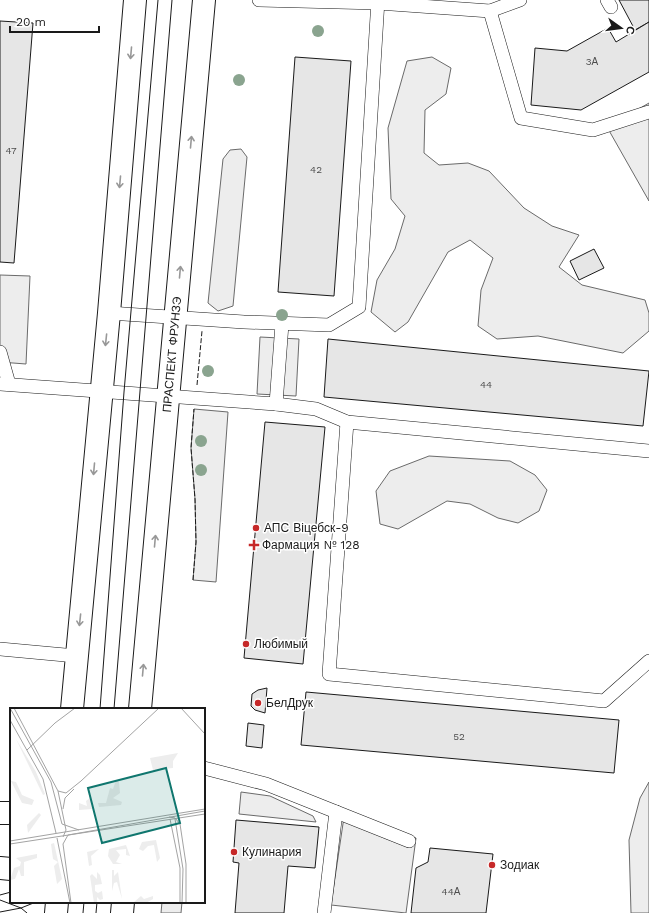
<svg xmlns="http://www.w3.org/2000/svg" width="649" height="913" font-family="'Work Sans',sans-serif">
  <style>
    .built { fill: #ededed; stroke: #6a6a6a }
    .building { fill: #e6e6e6; stroke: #1a1a1a }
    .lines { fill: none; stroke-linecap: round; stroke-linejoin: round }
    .lane-casing { stroke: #1a1a1a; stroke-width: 14 }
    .primary-casing { stroke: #1a1a1a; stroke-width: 24 }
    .lane { stroke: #fff; stroke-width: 13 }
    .primary { stroke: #fff; stroke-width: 22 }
    .tram { stroke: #1a1a1a; stroke-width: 1 }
    .fence { stroke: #1a1a1a; stroke-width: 1; stroke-dasharray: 5 2; stroke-linecap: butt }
    .tree { fill: #8aa48f }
    .oneway { stroke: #989898 }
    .poi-dot { fill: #c62828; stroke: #fff; stroke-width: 1.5 }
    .labels { text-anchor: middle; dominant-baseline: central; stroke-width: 3; stroke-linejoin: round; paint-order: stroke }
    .number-label { font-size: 10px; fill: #4d4d4d }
    .street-label { font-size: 12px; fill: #1a1a1a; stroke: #fff }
    .poi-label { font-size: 12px; fill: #1a1a1a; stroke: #fff; text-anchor: start }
    .inset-road { fill: none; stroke: #a3a3a3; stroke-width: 1 }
    .view { fill: #0f766e; fill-opacity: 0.15; stroke: #0f766e; stroke-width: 2 }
    .inset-edge { fill: none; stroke: #1a1a1a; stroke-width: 2 }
  </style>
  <rect width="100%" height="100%" fill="#fff"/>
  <g class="built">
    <polygon points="432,57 451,68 446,94 425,110 424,153 439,165 468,163 489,171 524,208 552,226 579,235 559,267 582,285 645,300 649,313 649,331 623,353 538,336 497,339 478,326 481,290 493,258 470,240 448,252 408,322 395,332 371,312 377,280 395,249 405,216 391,199 388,128 407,61"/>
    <polygon points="649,103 649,201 607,127"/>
    <polygon points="241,149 247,157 233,306 218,311 208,303 223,159 230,150"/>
    <polygon points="0,275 30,276 26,364 0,362"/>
    <polygon points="260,337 299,339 296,396 257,394"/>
    <polygon points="194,409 228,412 216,582 193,580 196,542 195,499 191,448"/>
    <polygon points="429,456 510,461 535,475 547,490 539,511 518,523 498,518 470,504 447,501 398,529 380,524 376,491 390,471"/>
    <polygon points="649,782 649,913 631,913 629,840 640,798"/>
    <polygon points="241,792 270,796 313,816 316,822 239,814"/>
    <polygon points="345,810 416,838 406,913 331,905"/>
    <polygon points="162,902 182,902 181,913 161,913"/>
  </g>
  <g class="building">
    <polygon points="619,0 649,0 649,22 635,30"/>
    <polygon points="0,21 33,23 14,263 0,262"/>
    <polygon points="649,22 649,72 581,110 531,105 535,48 567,51 608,28 616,42"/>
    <polygon points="295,57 351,61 334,296 278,292"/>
    <polygon points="594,249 604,268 579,280 570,261"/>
    <polygon points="328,339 649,371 643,426 324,397"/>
    <polygon points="265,422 325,427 303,664 244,658"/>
    <polygon points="267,688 265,713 255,710 251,706 252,694 258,690"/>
    <polygon points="306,692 619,720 614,773 301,745"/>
    <polygon points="248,723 264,725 262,748 246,746"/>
    <polygon points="236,820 319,827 315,868 288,866 284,913 235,913 239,863 233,862"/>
    <polygon points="430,848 493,854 486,913 411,913 416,868 428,862"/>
  </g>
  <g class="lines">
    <defs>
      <g id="lane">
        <polyline points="259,0 378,3 490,11 520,0"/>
        <polyline points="607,0 611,7"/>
        <polyline points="490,11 521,118 593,130 649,112"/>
        <polyline points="109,313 244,322 329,325 359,307 378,0"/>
        <polyline points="0,352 9,384"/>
        <polyline points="0,384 276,404 316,409 347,422 649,451"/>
        <polyline points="276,404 282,324"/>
        <polyline points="347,422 329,674 604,701 649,661"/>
        <polyline points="0,649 76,656"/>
        <polyline points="204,768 266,784 409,841"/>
        <polyline points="324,913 336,812"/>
      </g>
      <g id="primary">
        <polyline points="72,709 109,313 135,0"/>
        <path id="s1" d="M140 709 204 0"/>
        <polyline points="0,813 11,813"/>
        <polyline points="0,868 11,869"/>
        <polyline points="56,913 57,902"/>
        <polyline points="122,913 123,902"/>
      </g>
    </defs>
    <use href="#lane" class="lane-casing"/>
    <use href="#primary" class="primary-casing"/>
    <use href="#lane" class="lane"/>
    <use href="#primary" class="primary"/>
    <g class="tram">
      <polyline points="100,709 124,392 158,0"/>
      <polyline points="114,709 172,0"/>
      <polyline points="0,895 11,892"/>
      <polyline points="0,900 21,908 27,913"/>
      <polyline points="0,912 21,908 36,902"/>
      <polyline points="83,913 84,902"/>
      <polyline points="96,913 97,902"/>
    </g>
    <g class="fence">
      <polyline points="197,385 202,331"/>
      <polyline points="193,580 196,542 195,499 191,448 194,409"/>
    </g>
  </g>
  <g class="tree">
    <circle cx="318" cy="31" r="6"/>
    <circle cx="239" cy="80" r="6"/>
    <circle cx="282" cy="315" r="6"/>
    <circle cx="208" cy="371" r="6"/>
    <circle cx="201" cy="441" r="6"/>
    <circle cx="201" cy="470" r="6"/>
  </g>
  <defs><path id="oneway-shaft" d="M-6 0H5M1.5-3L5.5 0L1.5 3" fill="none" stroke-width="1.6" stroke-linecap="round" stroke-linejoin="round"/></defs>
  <g class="oneway">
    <use href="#oneway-shaft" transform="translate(131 53) rotate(95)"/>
    <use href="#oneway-shaft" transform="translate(191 142) rotate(-85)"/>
    <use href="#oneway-shaft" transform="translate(120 182) rotate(95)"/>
    <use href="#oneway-shaft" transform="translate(180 272) rotate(-85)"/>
    <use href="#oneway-shaft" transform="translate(106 340) rotate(96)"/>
    <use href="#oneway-shaft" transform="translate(94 469) rotate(95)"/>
    <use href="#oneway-shaft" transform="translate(155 541) rotate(-85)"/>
    <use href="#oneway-shaft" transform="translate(80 620) rotate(96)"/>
    <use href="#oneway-shaft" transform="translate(143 670) rotate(-85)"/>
  </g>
  <g class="poi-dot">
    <circle cx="256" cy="528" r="4"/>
    <path d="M252 539h4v4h4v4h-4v4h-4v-4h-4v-4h4z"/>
    <circle cx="246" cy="644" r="4"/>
    <circle cx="258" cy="703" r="4"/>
    <circle cx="234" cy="852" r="4"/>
    <circle cx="492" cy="865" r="4"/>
  </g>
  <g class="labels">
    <g class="number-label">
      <text x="592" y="61">3А</text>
      <text x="11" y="150">47</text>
      <text x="316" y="169">42</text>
      <text x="486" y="384">44</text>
      <text x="459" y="736">52</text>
      <text x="451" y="891">44А</text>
    </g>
    <g class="street-label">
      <text stroke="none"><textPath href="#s1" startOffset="356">ПРАСПЕКТ ФРУНЗЭ</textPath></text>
    </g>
    <g class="poi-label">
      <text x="264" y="528">АПС Віцебск-9</text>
      <text x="262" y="545">Фармация № 128</text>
      <text x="254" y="644">Любимый</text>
      <text x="266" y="703">БелДрук</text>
      <text x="242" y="852">Кулинария</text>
      <text x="500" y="865">Зодиак</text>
    </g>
  </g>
  <g transform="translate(10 708)">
    <rect width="195" height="195" fill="#fff"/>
    <path d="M6 31 26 64 35 86 33 87ZM168 45 163 53V60L143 62 140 50ZM106 72 109 74 110 85 103 90 112 94 111 97 89 99 88 95H96L100 80 103 81ZM1 73 6 74 12 87 24 92 22 97 12 95ZM80 90 82 101 69 102V95L77 98 76 93ZM29 105 31 107 18 125 17 117ZM146 132 150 150 147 154 144 137 138 138 133 143 129 141 132 134ZM44 135 52 171 47 176 44 158 48 154 43 151 41 136ZM116 137 120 148 116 147V141L106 142 110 147 106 154 112 156H103L98 148 99 141ZM89 141 81 148 82 157 79 158 77 144ZM27 146V150L14 154V168H11L9 161 5 171 0 172 4 160 10 158 11 154 6 150ZM102 162H104V168L108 164 112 191 107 174 104 175 102 183ZM87 164 90 167 92 176 85 177V183L88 185 92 183 93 191 90 192 87 189V195H84L80 168 82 166 87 171ZM131 188 134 191 143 188V191L136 195H108H123Z" fill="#ededed"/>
    <path class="inset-road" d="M0 0 41 74 52 116 69 122M4 0 48 83 56 122 53 129M171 0 195 26M0 12 33 71 46 125M17 42 45 15 65 0M48 83 56 85 71 73 149 0M53 101 55 90 64 81M159 109 165 110 170 116 176 156V195M160 111 170 160V195M165 111 173 161 172 195M47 130 60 195M0 133 195 101M0 136 195 106M61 195 53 136 58 127 195 103"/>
    <path class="view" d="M156 60 170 115 92 135 78 80Z"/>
    <rect width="195" height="195" class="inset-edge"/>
  </g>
  <g transform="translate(621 28) rotate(104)" stroke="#ffffff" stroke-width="3" paint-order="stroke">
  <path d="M0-3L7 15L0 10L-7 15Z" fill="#1a1a1a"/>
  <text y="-6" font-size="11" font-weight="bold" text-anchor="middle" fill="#1a1a1a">С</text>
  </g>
  <path d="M10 26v6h89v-6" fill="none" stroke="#1a1a1a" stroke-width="2"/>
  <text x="16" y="26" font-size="12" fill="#1a1a1a" stroke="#ffffff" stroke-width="3" paint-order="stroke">20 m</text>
</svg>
